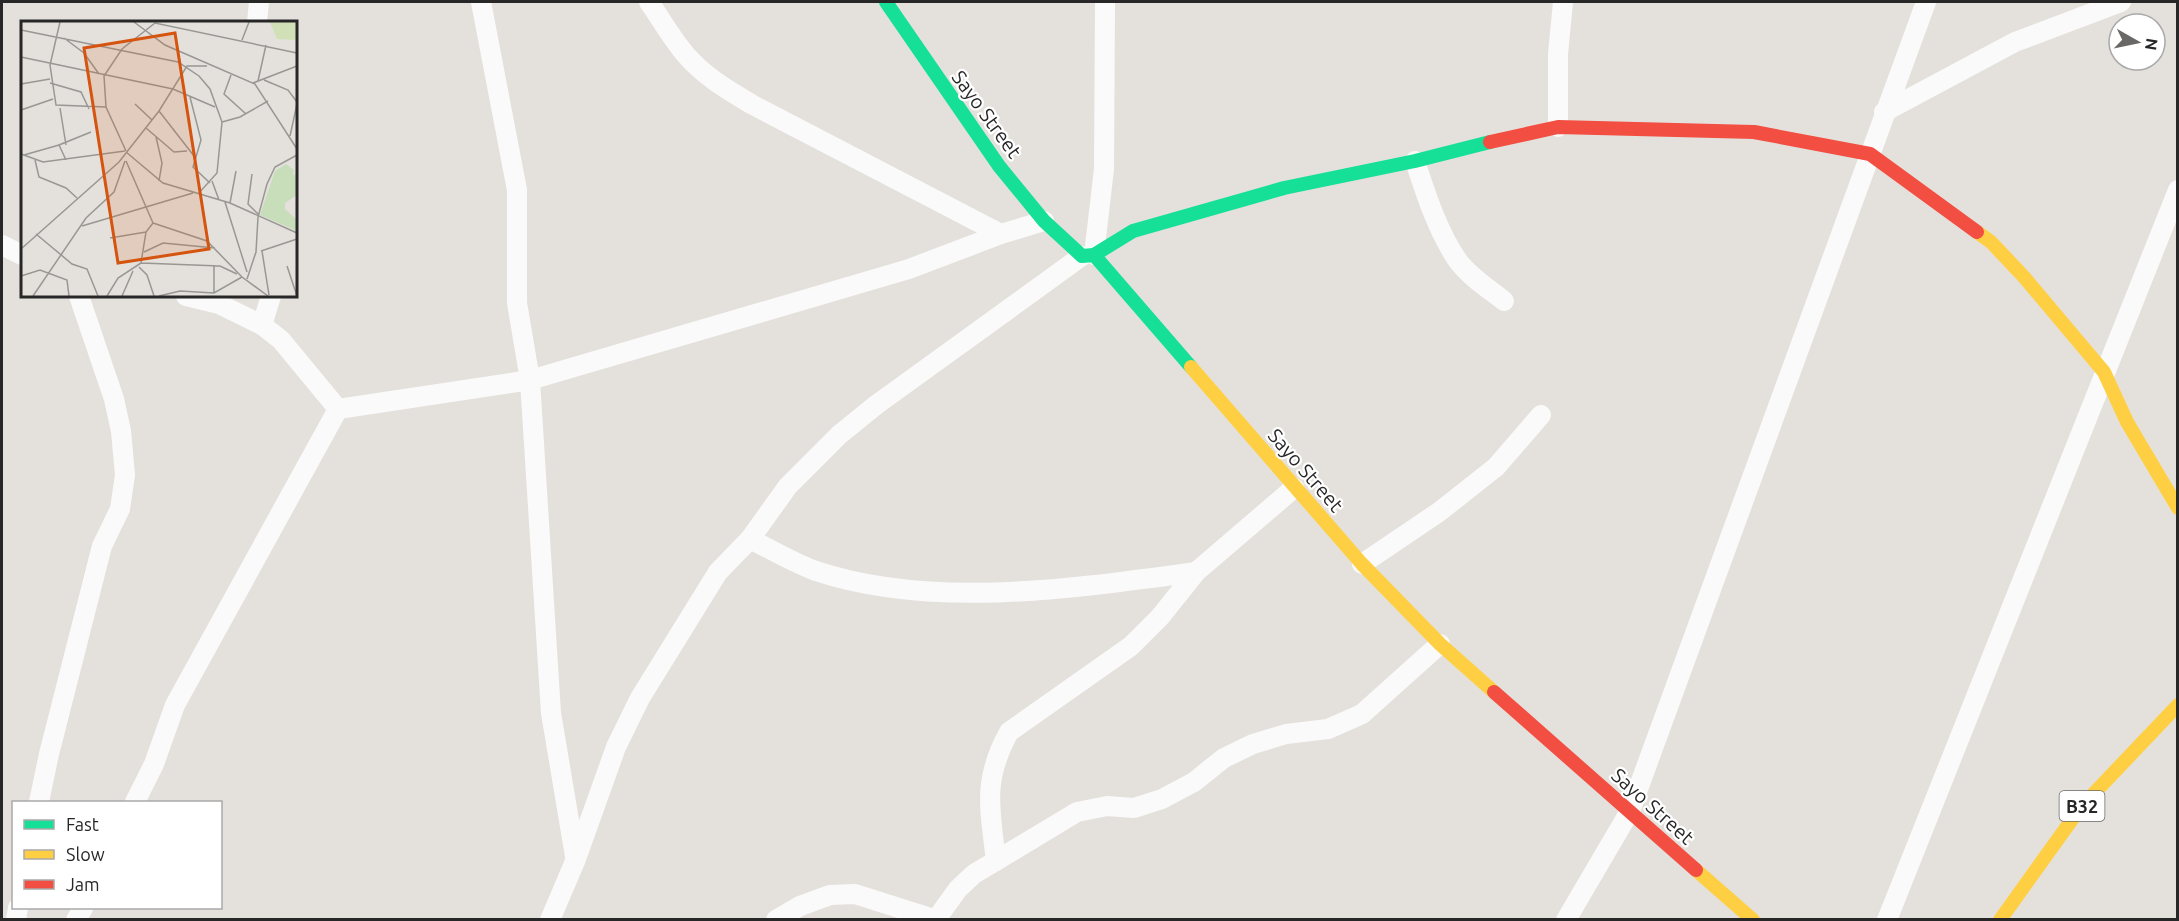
<svg xmlns="http://www.w3.org/2000/svg" width="2179" height="921" font-family="Ubuntu,sans-serif">
  <style>
    .lines { fill: none; stroke-linecap: round; stroke-linejoin: round }
    .street { stroke: #fbfafa; stroke-width: 20 }
    .fast { stroke: #16e098; stroke-width: 14 }
    .slow { stroke: #ffcf43; stroke-width: 14 }
    .jam { stroke: #f24e42; stroke-width: 14 }
    .labels { text-anchor: middle; dominant-baseline: central; stroke-width: 4.5; stroke-linejoin: round; paint-order: stroke }
    .shield { fill: #fff; stroke: #686868; stroke-width: 1.5 }
    .shield-label { font-size: 18px; font-weight: bold; fill: #272727 }
    .street-label { font-size: 20px; fill: #272727; stroke: #fff }
    .inset-road { fill: none; stroke: #989794; stroke-width: 1.5 }
    .view { fill: #d5540f; fill-opacity: 0.15; stroke: #d5540f; stroke-width: 3 }
    .inset-edge { fill: none; stroke: #272727; stroke-width: 3 }
  </style>
  <rect width="100%" height="100%" fill="#e4e1dc"/>
  <g class="lines">
    <g class="street">
      <polyline points="481,2 517,190 517,303 530,380 551,713 575,856"/>
      <path d="M649 2C661 19 672 39 686 55 705 77 728 90 753 105L1001 234"/>
      <polyline points="257,22 259,2"/>
      <polyline points="1884,112 2015,42 2121,2"/>
      <polyline points="1558,127 1558,54 1563,2"/>
      <path d="M1415 161C1426 195 1438 232 1458 261 1470 277 1489 289 1504 301"/>
      <polyline points="2,245 22,255"/>
      <polyline points="1094,255 1104,169 1105,2"/>
      <polyline points="186,296 219,304 262,325 281,340 338,409"/>
      <polyline points="262,325 271,296"/>
      <polyline points="338,409 530,380 909,269 1001,234 1044,221"/>
      <path d="M750 539C772 550 794 563 816 571 933 610 1077 588 1196 572"/>
      <polyline points="1362,564 1439,512 1496,467 1541,415"/>
      <polyline points="39,802 49,754 102,546 120,509 125,475 121,431 114,399 79,296"/>
      <polyline points="135,802 154,764 175,705 338,409"/>
      <path d="M996 861C990 808 982 781 1009 732L1131 646 1160 617 1196 572 1294 488"/>
      <polyline points="937,918 958,889 974,874 1077,812 1107,806 1134,808 1162,799 1194,782 1224,758 1253,744 1286,734 1328,729 1362,714 1440,644"/>
      <polyline points="16,920 18,908"/>
      <polyline points="76,920 83,908"/>
      <polyline points="550,920 576,859 616,747 640,698 718,572 750,539 788,486 839,435 876,405 1082,256"/>
      <polyline points="776,920 800,906 830,895 855,894 937,920"/>
      <polyline points="1566,920 1630,811 1926,2"/>
      <polyline points="1887,920 2178,190"/>
    </g>
    <g class="fast">
      <polyline points="886,2 999,166 1044,221 1082,256 1094,255 1191,367"/>
      <polyline points="1094,255 1133,231 1284,188 1415,161 1490,142"/>
    </g>
    <g class="slow">
      <polyline points="1977,232 1991,242 2024,277 2104,372 2127,422 2178,508"/>
      <polyline points="1191,367 1362,564 1440,644 1494,692"/>
      <polyline points="1696,870 1753,920"/>
      <polyline points="2000,920 2081,807 2178,705"/>
    </g>
    <g class="jam">
      <polyline points="1490,142 1558,127 1754,132 1870,154 1977,232"/>
      <polyline points="1494,692 1696,870"/>
    </g>
  </g>
  <g class="labels">
    <rect class="shield" x="2059.5" y="791" width="45" height="30" rx="4.5"/>
    <g class="shield-label">
      <text x="2082" y="806">B32</text>
    </g>
    <g class="street-label">
      <text transform="translate(987 114) rotate(54)">Sayo Street</text>
      <text transform="translate(1306 470) rotate(49)">Sayo Street</text>
      <text transform="translate(1653 806) rotate(42)">Sayo Street</text>
    </g>
  </g>
  <g transform="translate(21 21)">
    <rect width="276" height="276" fill="#e4e1dc"/>
    <path d="M265 143 273 149 272 154 276 153V174L264 182V188L276 199V210L239 194 254 150Z" fill="#c8ddb9"/>
    <path d="M249 1H276V19L256 18Z" fill="#d1e0b7"/>
    <path class="inset-road" d="M39 1 29 44 35 84 85 86M113 1 144 24 234 63 276 128M0 9 157 41 178 55 189 68 201 101 196 152 177 173M43 17 63 32 78 53M221 19 228 1M0 36 152 68 194 86M210 54 203 73 225 93M243 59 267 69 276 81M237 60 245 24M29 62 60 71 68 88M232 62 276 45M0 63 29 58M169 76 180 119 172 146 189 162M114 83 131 99M39 87 45 124M0 89 32 78M138 90 173 135M201 101 219 96 247 80M125 107 153 131 166 130M269 115 276 83M135 116 141 142 138 160M105 130 85 86 83 55 101 28 134 2 276 32M105 131 142 162 209 182 276 212M0 133 22 141 104 130M3 134 38 124M14 139 18 156 45 167 56 177M45 139 38 124 70 111M105 140 132 202M231 153 227 183 237 193M191 160 198 179M204 181 226 251M209 182 215 150M132 202 186 220 221 256 247 275M61 205 172 172M15 213 51 243 66 248 77 275M89 217 125 211M0 228 98 141 138 90 166 45H186M240 230 276 218M241 230 248 274M123 231 142 222 194 227M120 242 199 245 216 253M193 244V272M266 245 276 275M118 246 126 254 133 275M0 255 19 249 46 259 48 275M226 258 235 231 237 196 246 163 254 146 276 134M12 275 65 197 93 171 104 140M86 275 97 257 120 242 125 211 132 202M101 275 112 250M138 275 159 270 193 272 221 256"/>
    <path class="view" d="M154 12 188 228 97 242 63 27Z"/>
    <rect width="276" height="276" class="inset-edge"/>
  </g>
  <rect width="2179" height="921" fill="none" stroke="#272727" stroke-width="6"/>
  <rect x="12" y="801" width="210" height="108" fill="#ffffff" stroke="#a9a9a9" stroke-width="1.5"/>
  <rect x="24" y="820" width="30" height="9" fill="#16e098" stroke="#a9a9a9" stroke-width="1.5"/>
  <text x="66" y="831" font-size="18" fill="#272727">Fast</text>
  <rect x="24" y="850" width="30" height="9" fill="#ffcf43" stroke="#a9a9a9" stroke-width="1.5"/>
  <text x="66" y="861" font-size="18" fill="#272727">Slow</text>
  <rect x="24" y="880" width="30" height="9" fill="#f24e42" stroke="#a9a9a9" stroke-width="1.5"/>
  <text x="66" y="891" font-size="18" fill="#272727">Jam</text>
  <g transform="translate(2137 42) rotate(99)"><circle r="28" fill="#ffffff" stroke="#a9a9a9" stroke-width="1.5"/>
  <path d="M0-4.5L10 22L0 15L-10 22Z" fill="#696866"/>
  <text y="-9" font-size="16" font-weight="bold" text-anchor="middle" fill="#272727">N</text>
  </g>
</svg>
